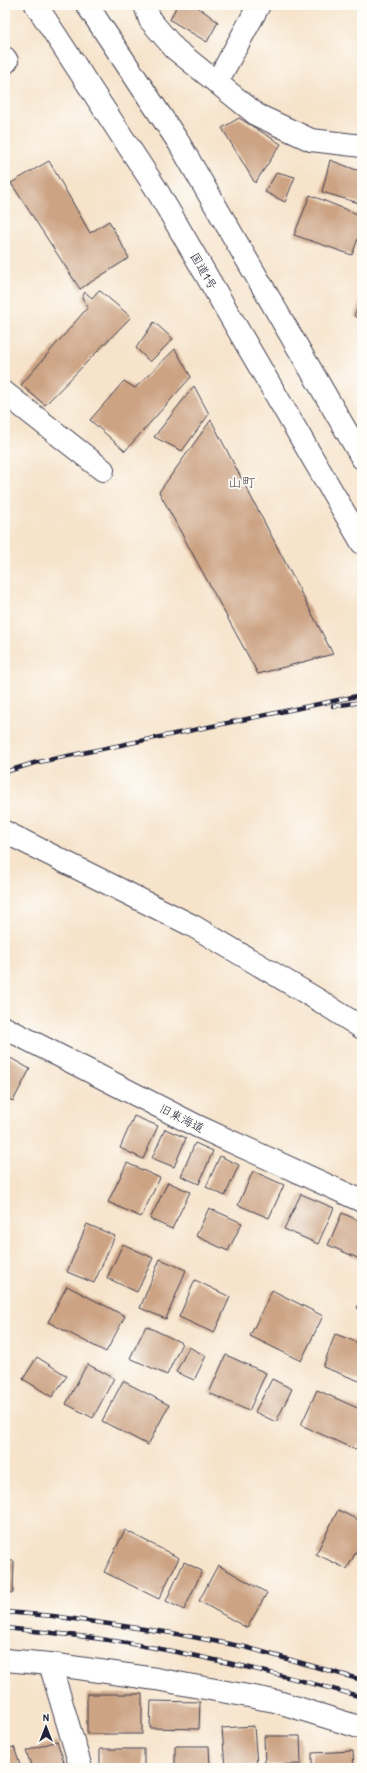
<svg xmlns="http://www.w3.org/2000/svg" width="367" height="1773" font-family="'Patrick Hand','Klee One',sans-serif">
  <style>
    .building { fill: #cca383 }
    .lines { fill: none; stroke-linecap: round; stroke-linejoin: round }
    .minor-casing { stroke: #423f50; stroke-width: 24 }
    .highway-casing { stroke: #423f50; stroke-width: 24 }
    .minor { stroke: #fff; stroke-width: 22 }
    .highway { stroke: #fff; stroke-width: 22 }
    .rail-casing { stroke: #22223b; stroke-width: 4.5 }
    .rail { stroke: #fdfcf7; stroke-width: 3; stroke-dasharray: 9; stroke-linecap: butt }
    .labels { text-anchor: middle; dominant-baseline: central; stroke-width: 3.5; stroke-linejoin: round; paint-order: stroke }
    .street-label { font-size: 12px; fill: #22223b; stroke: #fdfcf7 }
    .quarter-label { font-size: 14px; fill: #5e4f54; stroke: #fdfcf7 }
  </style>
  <rect width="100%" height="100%" fill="#fdfcf7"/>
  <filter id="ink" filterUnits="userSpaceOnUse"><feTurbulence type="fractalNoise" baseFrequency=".025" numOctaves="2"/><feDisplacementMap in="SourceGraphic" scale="8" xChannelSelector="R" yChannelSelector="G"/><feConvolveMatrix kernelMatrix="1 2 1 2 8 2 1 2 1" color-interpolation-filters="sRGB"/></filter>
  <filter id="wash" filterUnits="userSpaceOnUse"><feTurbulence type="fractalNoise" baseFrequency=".012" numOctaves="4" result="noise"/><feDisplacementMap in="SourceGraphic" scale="16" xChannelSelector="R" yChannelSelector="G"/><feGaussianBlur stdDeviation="0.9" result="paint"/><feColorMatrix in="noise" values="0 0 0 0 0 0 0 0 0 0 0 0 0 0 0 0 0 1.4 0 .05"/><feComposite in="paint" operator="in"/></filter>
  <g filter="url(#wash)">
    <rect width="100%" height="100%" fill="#f6e3ca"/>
    <g id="blocks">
      <g class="building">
        <polygon points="177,5 195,5 218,22 207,42 170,20"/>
        <polygon points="239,118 281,144 255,183 222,128"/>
        <polygon points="330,160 362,172 362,204 322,192"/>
        <polygon points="49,161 90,233 109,221 129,258 80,289 11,183"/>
        <polygon points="277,172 295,177 285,202 265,192"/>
        <polygon points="310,195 362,216 362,228 352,255 294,235"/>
        <polygon points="99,290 131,317 45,405 21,385 88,307 82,298 85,292 92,298"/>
        <polygon points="362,297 362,319 354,316"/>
        <polygon points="154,322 173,339 150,362 136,348"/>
        <polygon points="175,349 191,377 125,451 90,420 124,381 135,388"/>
        <polygon points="194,386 209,414 182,451 154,437"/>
        <polygon points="211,420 333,654 258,674 159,492"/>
        <polygon points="5,1055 30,1069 13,1101 5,1097"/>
        <polygon points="134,1116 158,1126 143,1159 120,1148"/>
        <polygon points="165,1129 186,1138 174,1167 152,1158"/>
        <polygon points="195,1143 213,1151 199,1184 181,1176"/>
        <polygon points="220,1156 239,1165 225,1196 206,1187"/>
        <polygon points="127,1163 160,1178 141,1217 108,1202"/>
        <polygon points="253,1171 284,1185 269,1218 238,1205"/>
        <polygon points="168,1182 190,1192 172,1229 150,1219"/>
        <polygon points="301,1194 334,1208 318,1244 284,1229"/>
        <polygon points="209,1208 242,1223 228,1251 196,1236"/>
        <polygon points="342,1213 362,1222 362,1260 328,1245"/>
        <polygon points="87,1224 115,1236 94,1283 67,1272"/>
        <polygon points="123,1244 153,1258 137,1292 107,1278"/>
        <polygon points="160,1259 186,1270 166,1319 140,1308"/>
        <polygon points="195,1280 230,1297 214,1333 179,1317"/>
        <polygon points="67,1286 125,1316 106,1352 48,1322"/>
        <polygon points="272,1290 323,1316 301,1361 250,1336"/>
        <polygon points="362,1297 362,1310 357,1308"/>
        <polygon points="146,1326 182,1343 167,1375 130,1358"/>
        <polygon points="335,1334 362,1344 362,1382 323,1367"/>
        <polygon points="189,1347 206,1356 194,1380 176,1372"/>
        <polygon points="226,1355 266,1373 249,1411 209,1393"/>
        <polygon points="37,1357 67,1376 52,1397 23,1379"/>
        <polygon points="87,1364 114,1378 93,1418 66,1404"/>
        <polygon points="272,1379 292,1389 276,1422 255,1412"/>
        <polygon points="123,1381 169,1405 148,1445 102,1421"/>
        <polygon points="317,1390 362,1410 362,1436 356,1450 301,1425"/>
        <polygon points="338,1510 362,1522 362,1540 347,1569 316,1554"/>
        <polygon points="125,1530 179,1558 159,1599 104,1572"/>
        <polygon points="5,1561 14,1561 13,1593 5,1592"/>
        <polygon points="184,1562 202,1571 184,1610 166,1601"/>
        <polygon points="218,1565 267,1593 247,1628 199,1601"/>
        <rect x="87" y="1694" width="55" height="40"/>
        <polygon points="151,1701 200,1702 199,1729 150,1728"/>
        <polygon points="254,1726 257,1765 225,1767 222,1728"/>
        <polygon points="264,1736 300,1736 301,1764 265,1765"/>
        <polygon points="57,1741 66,1768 32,1768 26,1751"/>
        <polygon points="175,1746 209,1746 210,1767 175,1768"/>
        <polygon points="14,1747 21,1768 5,1768 5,1750"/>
        <rect x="100" y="1749" width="44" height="19"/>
        <polygon points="353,1751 354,1768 312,1768 312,1753"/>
      </g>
    </g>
  </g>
  <g filter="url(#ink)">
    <use href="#blocks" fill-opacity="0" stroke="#423f50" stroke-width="1"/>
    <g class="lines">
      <defs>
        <g id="minor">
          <polyline points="145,5 150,20 175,49 257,115 311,140 362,146"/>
          <polyline points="5,58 7,61 5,63"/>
          <polyline points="217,82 259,5"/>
          <polyline points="5,393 103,470"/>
          <polyline points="5,832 193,926 320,1001 362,1028"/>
          <polyline points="5,1028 197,1126 362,1201"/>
          <polyline points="5,1660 50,1664 156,1679 275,1701 362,1728"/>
          <polyline points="50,1664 81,1768"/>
        </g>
        <g id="highway">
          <polyline points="36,5 155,187 362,543"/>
          <polyline points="87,5 179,143 362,458"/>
        </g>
      </defs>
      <use href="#minor" class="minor-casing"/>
      <use href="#highway" class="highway-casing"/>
      <use href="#minor" class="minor"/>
      <use href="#highway" class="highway"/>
      <defs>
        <g id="rail">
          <polyline points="333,706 362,702"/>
          <polyline points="5,772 34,763 362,695"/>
          <polyline points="5,1612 53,1616 172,1633 245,1647 362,1680"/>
          <path d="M5 1628C41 1632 78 1635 114 1641 198 1654 280 1674 362 1697"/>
        </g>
      </defs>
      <use href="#rail" class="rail-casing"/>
      <use href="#rail" class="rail"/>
    </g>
  </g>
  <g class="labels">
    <g class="street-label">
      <text transform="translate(204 271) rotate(60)">国道1号</text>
      <text transform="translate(182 1118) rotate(27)">旧東海道</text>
    </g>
    <g class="quarter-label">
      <text x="242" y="481">山町</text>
    </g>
  </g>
  <rect width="367" height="1773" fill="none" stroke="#fdfcf7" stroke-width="20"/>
  <g transform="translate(46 1727)" stroke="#fdfcf7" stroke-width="3" paint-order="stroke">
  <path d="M0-3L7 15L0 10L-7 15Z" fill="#22223b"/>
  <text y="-6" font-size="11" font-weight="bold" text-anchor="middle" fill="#22223b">N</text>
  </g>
</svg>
